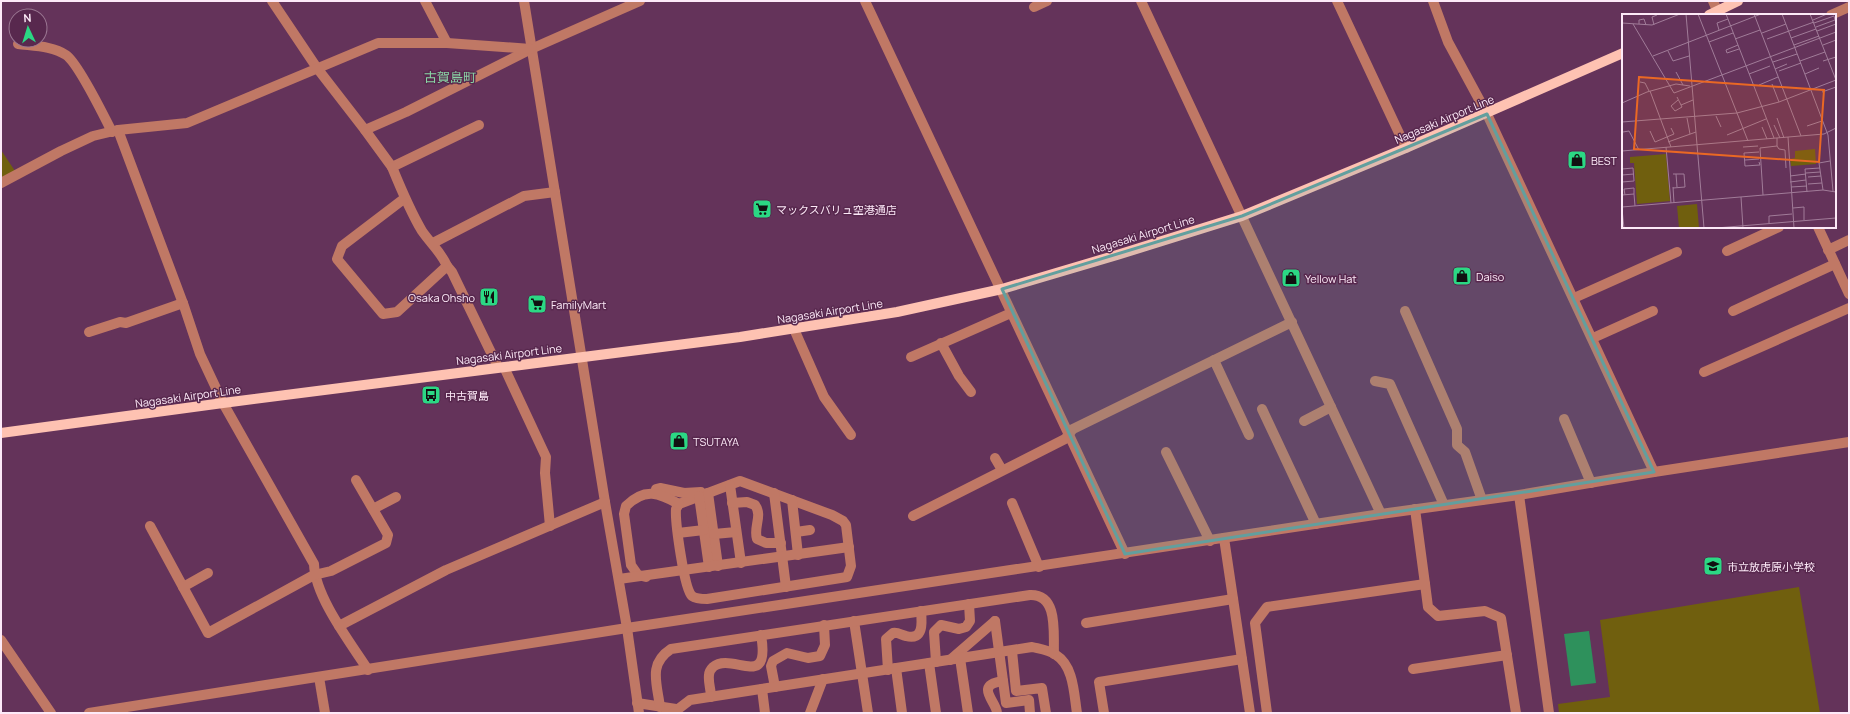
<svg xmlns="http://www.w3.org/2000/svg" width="1850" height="714" font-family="Manrope,'Noto Sans JP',sans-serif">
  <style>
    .green { fill: #705f0e }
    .water { fill: #2e915c }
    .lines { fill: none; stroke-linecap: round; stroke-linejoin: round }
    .minor { stroke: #c07865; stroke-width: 10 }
    .major { stroke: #fec2b2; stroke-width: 10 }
    .marked { fill: #629f9e; fill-opacity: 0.2; stroke: #629f9e; stroke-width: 3; stroke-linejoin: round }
    .labels { text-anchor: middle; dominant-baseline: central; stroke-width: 3; stroke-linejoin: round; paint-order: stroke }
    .street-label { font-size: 11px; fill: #fdeaf8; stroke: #58284e }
    .poi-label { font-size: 11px; fill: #fdeaf8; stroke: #58284e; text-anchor: start }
    .quarter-label { font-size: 13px; fill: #89d4a5; stroke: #58284e }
    .inset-road { fill: none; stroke: #a17c99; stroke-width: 1 }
    .view { fill: #ea6824; fill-opacity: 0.15; stroke: #ea6824; stroke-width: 2 }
    .inset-edge { fill: none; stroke: #fdeaf8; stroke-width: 2 }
  </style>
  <rect width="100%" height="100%" fill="#64335a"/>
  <g class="green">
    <polygon points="1,150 15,171 1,178"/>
    <polygon points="1799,587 1820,713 1559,713 1558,704 1610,697 1600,620"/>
  </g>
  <polygon class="water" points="1589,631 1596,683 1571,686 1564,634"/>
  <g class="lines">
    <g class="minor">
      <polyline points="272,1 317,68 365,130 406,112 531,49 640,1"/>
      <polyline points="425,1 447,43"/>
      <polyline points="524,1 605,502 627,628 639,713"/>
      <polyline points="865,1 1125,554"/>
      <polyline points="1141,1 1381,514"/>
      <polyline points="1337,1 1406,148"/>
      <polyline points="1433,1 1448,42 1487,114 1654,472"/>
      <polyline points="1713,1 1719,15"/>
      <polyline points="1034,7 1047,1"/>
      <polyline points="1831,15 1849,7"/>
      <path d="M18 44C33 46 53 46 66 55 78 63 104 116 112 132"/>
      <path d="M118 130 184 306 200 354 223 403 314 564C315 597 350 642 368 670"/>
      <polyline points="365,130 392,167 479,125"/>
      <path d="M392 167C401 189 410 211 422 231 431 244 441 252 447 266L397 312 383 314 337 259 342 246 405 198"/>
      <polyline points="1,183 61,151 93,136 118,130 187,123 378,43 447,43 531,49"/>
      <polyline points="1818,227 1849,294"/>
      <polyline points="433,243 524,196 555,192"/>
      <polyline points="1828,250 1849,240"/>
      <polyline points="1727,251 1779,227"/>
      <polyline points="447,266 452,272 498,367"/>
      <polyline points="1574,298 1677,252"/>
      <polyline points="1405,311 1457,429 1457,445 1465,452 1482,500"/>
      <polyline points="1733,311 1835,264"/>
      <polyline points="794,329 824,397 851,435"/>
      <polyline points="89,332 120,322 126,323 183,303"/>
      <polyline points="1593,338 1653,311"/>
      <polyline points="941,343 959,376 971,392"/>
      <polyline points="911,357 1011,313"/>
      <polyline points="1214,360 1249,435"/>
      <polyline points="504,367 546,457 545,473 550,526"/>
      <polyline points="1704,372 1849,308"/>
      <polyline points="1375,381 1390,384 1444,505"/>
      <polyline points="1262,409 1316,524"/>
      <polyline points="1564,419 1591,483"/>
      <polyline points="1304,421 1331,407"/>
      <polyline points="1166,452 1210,541"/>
      <polyline points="995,458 1002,470"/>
      <path d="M740 481 832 515 843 521 846 525 851 566 847 577 707 599C702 599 696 599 692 596 684 589 675 521 676 509L679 504Z"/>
      <polyline points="730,485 741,563"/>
      <polyline points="656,489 660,488 684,493 701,492"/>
      <polyline points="708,493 718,566"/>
      <polyline points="774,493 786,587"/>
      <polyline points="1519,495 1549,713"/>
      <polyline points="699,496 709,567"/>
      <polyline points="792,500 798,555"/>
      <path d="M732 503 747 502 755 505C763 516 753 527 757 539L766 543H781"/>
      <polyline points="1012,503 1039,567"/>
      <polyline points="373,509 396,497"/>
      <polyline points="913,516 1065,439 1073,429 1292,322"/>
      <polyline points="150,526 208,633 314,575 331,571 386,543 388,535 356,480"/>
      <polyline points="796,532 810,530"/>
      <polyline points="678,533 704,530"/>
      <polyline points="714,534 736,532"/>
      <polyline points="1224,538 1250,713"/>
      <path d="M646 577 638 575 631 565 624 514 626 506C645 487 659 493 679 504"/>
      <polyline points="619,579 849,547"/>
      <polyline points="1425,584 1428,607 1438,616 1485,611 1501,618 1516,713"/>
      <polyline points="183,587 208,573"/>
      <polyline points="854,621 868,713"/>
      <polyline points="995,621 1006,703 1029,700 1030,713"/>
      <polyline points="1086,623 1233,599"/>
      <polyline points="339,626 446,570 605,502"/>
      <polyline points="1,640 51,713"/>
      <polyline points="1012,651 1016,691 1042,688 1046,713"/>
      <polyline points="960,658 968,713"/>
      <polyline points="950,660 995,621"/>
      <polyline points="936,662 934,632 941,625 959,629 966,627 970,621 969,604"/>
      <polyline points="929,663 936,713"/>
      <polyline points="896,668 902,713"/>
      <polyline points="1413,669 1507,655"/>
      <path d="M888 670 886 639 893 633C898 632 901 635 906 636 924 641 922 622 921 611"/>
      <polyline points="319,677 325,713"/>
      <polyline points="775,687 771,666 773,661 787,653 808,658 820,656 825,645 824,625"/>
      <polyline points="762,689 765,713"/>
      <path d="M711 697C711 690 708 682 709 675 709 672 711 669 713 667 732 651 771 692 761 635"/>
      <polyline points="637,703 676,709"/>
      <path d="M660 707C657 683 648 664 671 649L1030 595C1059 594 1053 634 1054 654"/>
      <polyline points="89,713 627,628 1381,514 1519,495 1654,472 1849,442"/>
      <path d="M673 713 690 700 1032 647C1040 649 1049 650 1056 655 1074 666 1074 695 1077 713"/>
      <polyline points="810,713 823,679"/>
      <path d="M997 713C997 702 973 685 1003 681"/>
      <polyline points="1104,713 1099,682 1242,659"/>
      <polyline points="1267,713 1255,623 1267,607 1425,584 1415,509"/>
    </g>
    <g class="major">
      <polyline points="1709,15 1738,1"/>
      <polyline points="1,433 223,403 740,337 897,312 1002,289 1117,255 1242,216 1406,148 1623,53"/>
    </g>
  </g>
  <path class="marked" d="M1487 114 1654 472 1125 554 1002 289 1242 216Z"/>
  <defs>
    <symbol id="shop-square" viewBox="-11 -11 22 22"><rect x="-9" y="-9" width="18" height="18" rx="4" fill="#2bd884" stroke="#58284e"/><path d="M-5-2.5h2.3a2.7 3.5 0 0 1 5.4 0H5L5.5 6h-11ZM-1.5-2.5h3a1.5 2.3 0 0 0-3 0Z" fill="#111"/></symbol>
    <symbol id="supermarket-square" viewBox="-11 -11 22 22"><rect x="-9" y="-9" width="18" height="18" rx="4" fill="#2bd884" stroke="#58284e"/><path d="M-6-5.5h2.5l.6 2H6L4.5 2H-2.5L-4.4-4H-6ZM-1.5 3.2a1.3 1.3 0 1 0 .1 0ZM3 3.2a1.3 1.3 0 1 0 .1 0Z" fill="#111"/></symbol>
    <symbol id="restaurant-square" viewBox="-11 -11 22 22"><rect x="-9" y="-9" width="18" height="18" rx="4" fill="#2bd884" stroke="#58284e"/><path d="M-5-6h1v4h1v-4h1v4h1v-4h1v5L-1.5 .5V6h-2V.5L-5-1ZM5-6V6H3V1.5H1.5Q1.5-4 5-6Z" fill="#111"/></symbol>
    <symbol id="bus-square" viewBox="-11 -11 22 22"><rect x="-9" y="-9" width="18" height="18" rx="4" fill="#2bd884" stroke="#58284e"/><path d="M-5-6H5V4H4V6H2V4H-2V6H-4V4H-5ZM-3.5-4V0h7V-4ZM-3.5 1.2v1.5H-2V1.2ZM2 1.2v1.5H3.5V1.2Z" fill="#111"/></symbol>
    <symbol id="school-square" viewBox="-11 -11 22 22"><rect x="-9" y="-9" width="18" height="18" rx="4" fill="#2bd884" stroke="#58284e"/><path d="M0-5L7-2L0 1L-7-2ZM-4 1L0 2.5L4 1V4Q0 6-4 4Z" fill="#111"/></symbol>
  </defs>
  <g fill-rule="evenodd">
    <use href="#shop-square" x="1566" y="149" width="22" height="22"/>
    <use href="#supermarket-square" x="751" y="198" width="22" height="22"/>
    <use href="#shop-square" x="1451" y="265" width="22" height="22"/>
    <use href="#shop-square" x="1280" y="267" width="22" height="22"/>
    <use href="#restaurant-square" x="478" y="286" width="22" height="22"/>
    <use href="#supermarket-square" x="526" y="293" width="22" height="22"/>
    <use href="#bus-square" x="420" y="384" width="22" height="22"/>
    <use href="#shop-square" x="668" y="430" width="22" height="22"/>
    <use href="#school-square" x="1702" y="555" width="22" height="22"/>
  </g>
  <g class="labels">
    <g class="street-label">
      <text transform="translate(1444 119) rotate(-23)">Nagasaki Airport Line</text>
      <text transform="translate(1143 234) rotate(-17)">Nagasaki Airport Line</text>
      <text transform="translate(830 311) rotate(-9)">Nagasaki Airport Line</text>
      <text transform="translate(509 354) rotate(-7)">Nagasaki Airport Line</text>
      <text transform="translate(188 396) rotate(-8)">Nagasaki Airport Line</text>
    </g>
    <g class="poi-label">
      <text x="1591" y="160">BEST</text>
      <text x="776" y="209">マックスバリュ空港通店</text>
      <text x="1476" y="276">Daiso</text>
      <text x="1305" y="278">Yellow Hat</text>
      <text x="475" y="297" text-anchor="end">Osaka Ohsho</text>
      <text x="551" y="304">FamilyMart</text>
      <text x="445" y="395">中古賀島</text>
      <text x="693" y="441">TSUTAYA</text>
      <text x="1727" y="566">市立放虎原小学校</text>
    </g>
    <g class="quarter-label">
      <text x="450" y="77">古賀島町</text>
    </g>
  </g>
  <g transform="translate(1622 14)">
    <rect width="214" height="214" fill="#64335a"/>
    <path d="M193 135 194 150 169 152 168 145 173 144V137ZM44 140 48 187 15 190 12 149H8V143ZM75 190 77 214H57L55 192Z" fill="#705f0e"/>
    <path class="inset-road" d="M64 0 82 214M76 0 126 127M104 0 152 124M132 0 179 122M160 0 206 121 211 177M188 0 214 66M191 6 205 0M0 9 30 11 58 0M192 9 212 2 213 6 194 13M11 10 52 79 214 18M17 10V6L22 5 24 11M32 11 30 3 35 1M97 16 95 9 106 5M195 17 214 10M140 19 164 10M169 24 194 15M113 25 138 16M145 25 192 8M87 28 111 19M116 31 104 36 105 39 117 35M172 31 197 22M201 31 214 26M46 37 51 47 67 42M31 42 139 0M178 47 203 38M201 47 214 43M151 48 175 40M153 55 165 50M157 57 179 49M54 58 61 71M127 60 148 52M183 60 197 54M18 68 23 69 27 77M150 70 157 88M137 71 156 63M28 77 49 133M200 78 214 73M55 83 60 93 53 97 49 92 56 86M0 89 25 78 54 70 68 72M59 91 71 86M94 102 99 113M65 104 68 120M155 104 162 124M0 108 115 99 157 88 214 66M152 111 158 124M185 112 200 107M140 113 145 125M28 117 33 128 52 120 49 114M1 118 7 117 17 136M105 121 144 105M166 123 172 214M46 128 74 118M155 132 157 135 163 136 164 154M44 133 49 189M121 133 136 132M0 137 202 120 214 114M137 138 122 139 123 152 138 151 137 148M123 146 137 145M0 155 11 154 12 167 0 168M184 159 198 158M51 160H62L63 173 51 174M54 160 55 173M0 161 12 160M168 162 184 160M186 163 199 162M168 168 184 166M186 170 200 169M51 173 52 189M169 173 185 172M201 176 197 149 208 147M185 178 183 155 198 154M0 181 12 180 13 192M3 181 2 175 12 174V180M141 181 138 134 155 132V124M119 183 121 214M0 193 201 176 214 178M171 194 182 193V206M0 195 2 214M147 209V202L170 200M94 214 214 204"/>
    <path class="view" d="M17 63 202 76 197 148 12 135Z"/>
    <rect width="214" height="214" class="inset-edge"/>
  </g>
  <rect width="1850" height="714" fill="none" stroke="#fdeaf8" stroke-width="4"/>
  <g transform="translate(28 28) rotate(356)"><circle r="19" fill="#58284e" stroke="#9a7692"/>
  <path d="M0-3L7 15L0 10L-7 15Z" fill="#2bd884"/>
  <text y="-6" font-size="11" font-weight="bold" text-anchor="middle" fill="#fdeaf8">N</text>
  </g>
</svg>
